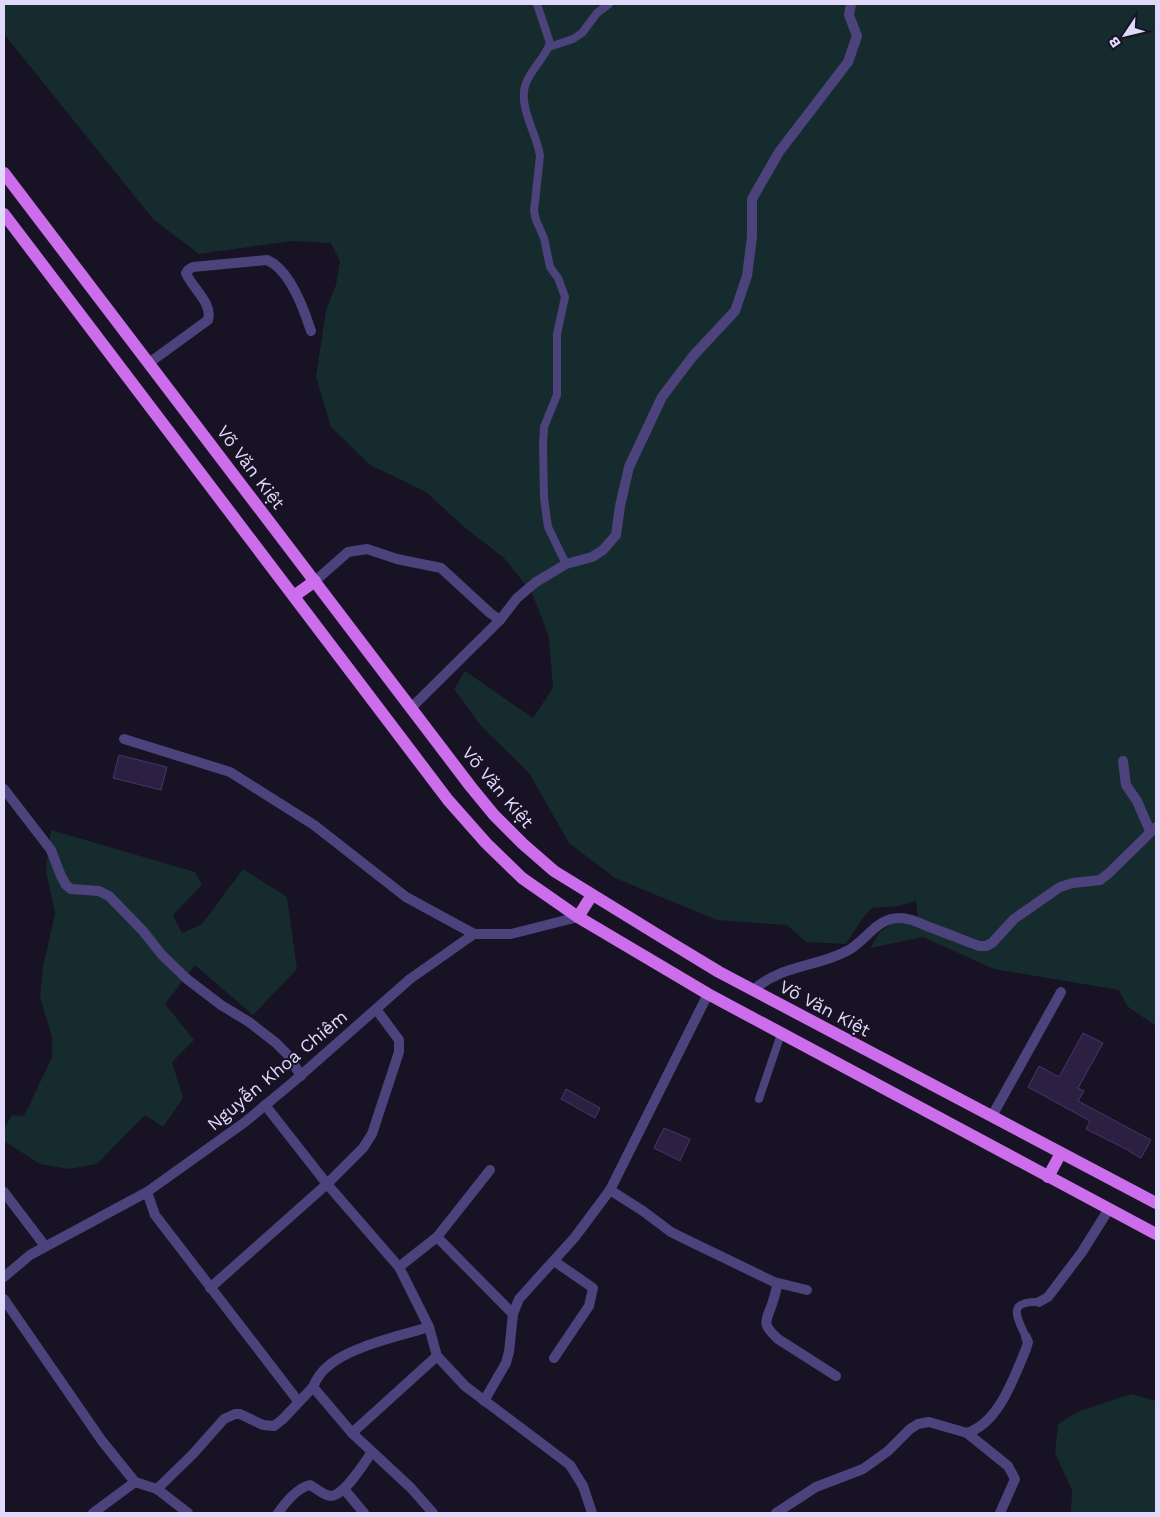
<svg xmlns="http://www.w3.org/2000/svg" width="1160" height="1517" font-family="'Work Sans',sans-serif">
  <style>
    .green { fill: #162b2d }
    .building { fill: #2b2042; stroke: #46356b }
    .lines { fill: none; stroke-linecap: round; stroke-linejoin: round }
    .service { stroke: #4c437d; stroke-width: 8 }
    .minor { stroke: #4c437d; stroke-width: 10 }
    .tertiary { stroke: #4c437d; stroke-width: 10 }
    .primary { stroke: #cc6eec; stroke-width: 12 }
    .labels { text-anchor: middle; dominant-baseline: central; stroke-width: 4; stroke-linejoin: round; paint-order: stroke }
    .street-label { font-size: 18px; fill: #e1d9fa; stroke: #171224 }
  </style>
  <rect width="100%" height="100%" fill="#171224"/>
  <g class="green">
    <polygon points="4,4 1156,4 1156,1026 1127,1006 1119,990 994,969 923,937 870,948 880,932 901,917 918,918 916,901 898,906 872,908 862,919 846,944 806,942 787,925 717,920 615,878 569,843 529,773 482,727 454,689 465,671 533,718 553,688 549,637 532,593 504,558 464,527 426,492 370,465 331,427 316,377 326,310 336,285 340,261 331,243 292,241 199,254 153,219 4,34"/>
    <polygon points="51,830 195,872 202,885 173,915 182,933 202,924 243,869 287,897 297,969 253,1015 195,965 165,1004 194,1040 172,1062 183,1098 163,1127 145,1115 97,1164 69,1169 40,1164 4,1141 4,1129 12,1115 24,1116 52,1057 52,1037 40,997 43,967 55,914 46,870"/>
    <polygon points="1131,1394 1156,1401 1156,1513 1071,1513 1072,1490 1055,1453 1058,1424 1077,1412"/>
  </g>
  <g class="building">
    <polygon points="119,755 167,767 161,790 113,778"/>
    <polygon points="1083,1033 1103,1043 1078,1088 1084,1091 1078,1101 1151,1140 1141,1158 1130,1152 1130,1151 1086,1129 1090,1121 1028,1087 1039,1066 1059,1077"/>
    <polygon points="566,1089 600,1108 595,1118 561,1099"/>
    <polygon points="664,1128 690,1139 680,1161 654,1148"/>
  </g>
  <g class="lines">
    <g class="service">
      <path d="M537 4 550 43C545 58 532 68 526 83 517 105 537 134 540 156L534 211 536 220 544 238 550 267 558 278 565 297 557 334V395L544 427 543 445 544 498 548 527 566 564"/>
      <polyline points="549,47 573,39 582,33 597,13 609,4"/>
      <polyline points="759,1099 781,1034"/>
      <path d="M1026 1337C1016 1316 1007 1301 1039 1302"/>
    </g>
    <g class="minor">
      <path d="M149 363 208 320C213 303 192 288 186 273L188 270 193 267 267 260C289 269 304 309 311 331"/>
      <polyline points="412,707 500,620"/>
      <polyline points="124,739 230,772 314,825 406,897 474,934"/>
      <polyline points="1123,761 1126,785 1137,801 1150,831"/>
      <polyline points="4,789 51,850 61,876 66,885 71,889 99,891 109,896 143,931 162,955 187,979 221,1005 249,1022 276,1043 288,1055 301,1076"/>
      <path d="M753 990C784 964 814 968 847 951 866 941 877 917 900 918 910 918 920 923 929 927 946 933 963 940 979 946H986L992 943 1014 919 1060 887 1073 883 1100 880 1109 873 1156 827"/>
      <polyline points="265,1105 327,1184 399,1267 429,1327 437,1356 465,1386 570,1465 583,1486 592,1513"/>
      <polyline points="992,1116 1061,992"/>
      <polyline points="610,1190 643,1211 671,1232 685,1239 774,1282 807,1290"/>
      <polyline points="4,1192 45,1246"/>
      <polyline points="147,1192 155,1215 298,1401"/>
      <polyline points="437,1237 490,1170"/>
      <polyline points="554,1261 593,1288 589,1306 554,1358"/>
      <polyline points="399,1267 437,1237 513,1314"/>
      <path d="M778 1283C776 1291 774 1299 771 1307 764 1324 764 1326 778 1339L836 1376"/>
      <polyline points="210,1288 327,1184 363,1148 372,1134 399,1052 399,1040 376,1009"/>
      <polyline points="4,1299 102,1441 135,1482 157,1489 188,1513"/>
      <polyline points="1039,1302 1048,1297 1082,1252 1109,1209"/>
      <path d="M313 1387C316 1380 320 1373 326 1368 347 1347 400 1336 429 1327"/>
      <polyline points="484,1401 506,1363 509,1352 513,1314 519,1299 575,1237 610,1190 708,994"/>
      <polyline points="352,1433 437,1356"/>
      <polyline points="967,1433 1008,1466 1015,1479 1000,1513"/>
      <polyline points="157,1489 193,1454 224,1419 235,1414 240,1414 263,1425 274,1426 283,1419 313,1387 352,1433 411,1488 433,1513"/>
      <polyline points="344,1489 364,1513"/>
      <polyline points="93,1513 135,1482"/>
      <path d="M278 1513C285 1503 297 1488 310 1485 316 1488 324 1496 331 1496 345 1495 364 1463 372 1452"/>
      <path d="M776 1513 816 1487 863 1469 888 1451 910 1429 918 1424 929 1422 967 1433C999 1423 1014 1377 1026 1349L1028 1342 1026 1337"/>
    </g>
    <g class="tertiary">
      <polyline points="315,581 348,552 367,549 397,559 441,568 490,613 500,620 517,598 536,582 566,564 592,557 603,550 616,535 620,506 629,467 662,397 693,356 735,311 747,276 752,237 752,199 779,152 848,62 857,36 849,15 851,4"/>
      <polyline points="4,1277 30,1255 147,1192 245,1122 292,1083 410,979 474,934 511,934 578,917"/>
    </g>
    <g class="primary">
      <polyline points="4,173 471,787 494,815 523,844 554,871 658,935 719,972 1156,1203"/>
      <polyline points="4,214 448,800 486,843 522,878 578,917 708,994 1156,1234"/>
      <polyline points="294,596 315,581"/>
      <polyline points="578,917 592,895"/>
      <polyline points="1048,1177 1061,1153"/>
    </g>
  </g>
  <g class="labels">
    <g class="street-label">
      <text transform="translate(251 467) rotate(53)">Võ Văn Kiệt</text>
      <text transform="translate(498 787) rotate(50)">Võ Văn Kiệt</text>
      <text transform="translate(825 1008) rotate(28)">Võ Văn Kiệt</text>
      <text transform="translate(277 1070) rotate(-40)">Nguyễn Khoa Chiêm</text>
    </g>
  </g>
  <rect width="1160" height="1517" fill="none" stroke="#e1d9fa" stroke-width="10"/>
  <g transform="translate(1125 35) rotate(235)" stroke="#171224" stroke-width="4" paint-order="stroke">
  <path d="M0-4L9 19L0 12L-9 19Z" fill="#e1d9fa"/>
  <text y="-8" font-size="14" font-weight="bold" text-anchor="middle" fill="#e1d9fa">B</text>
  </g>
</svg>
